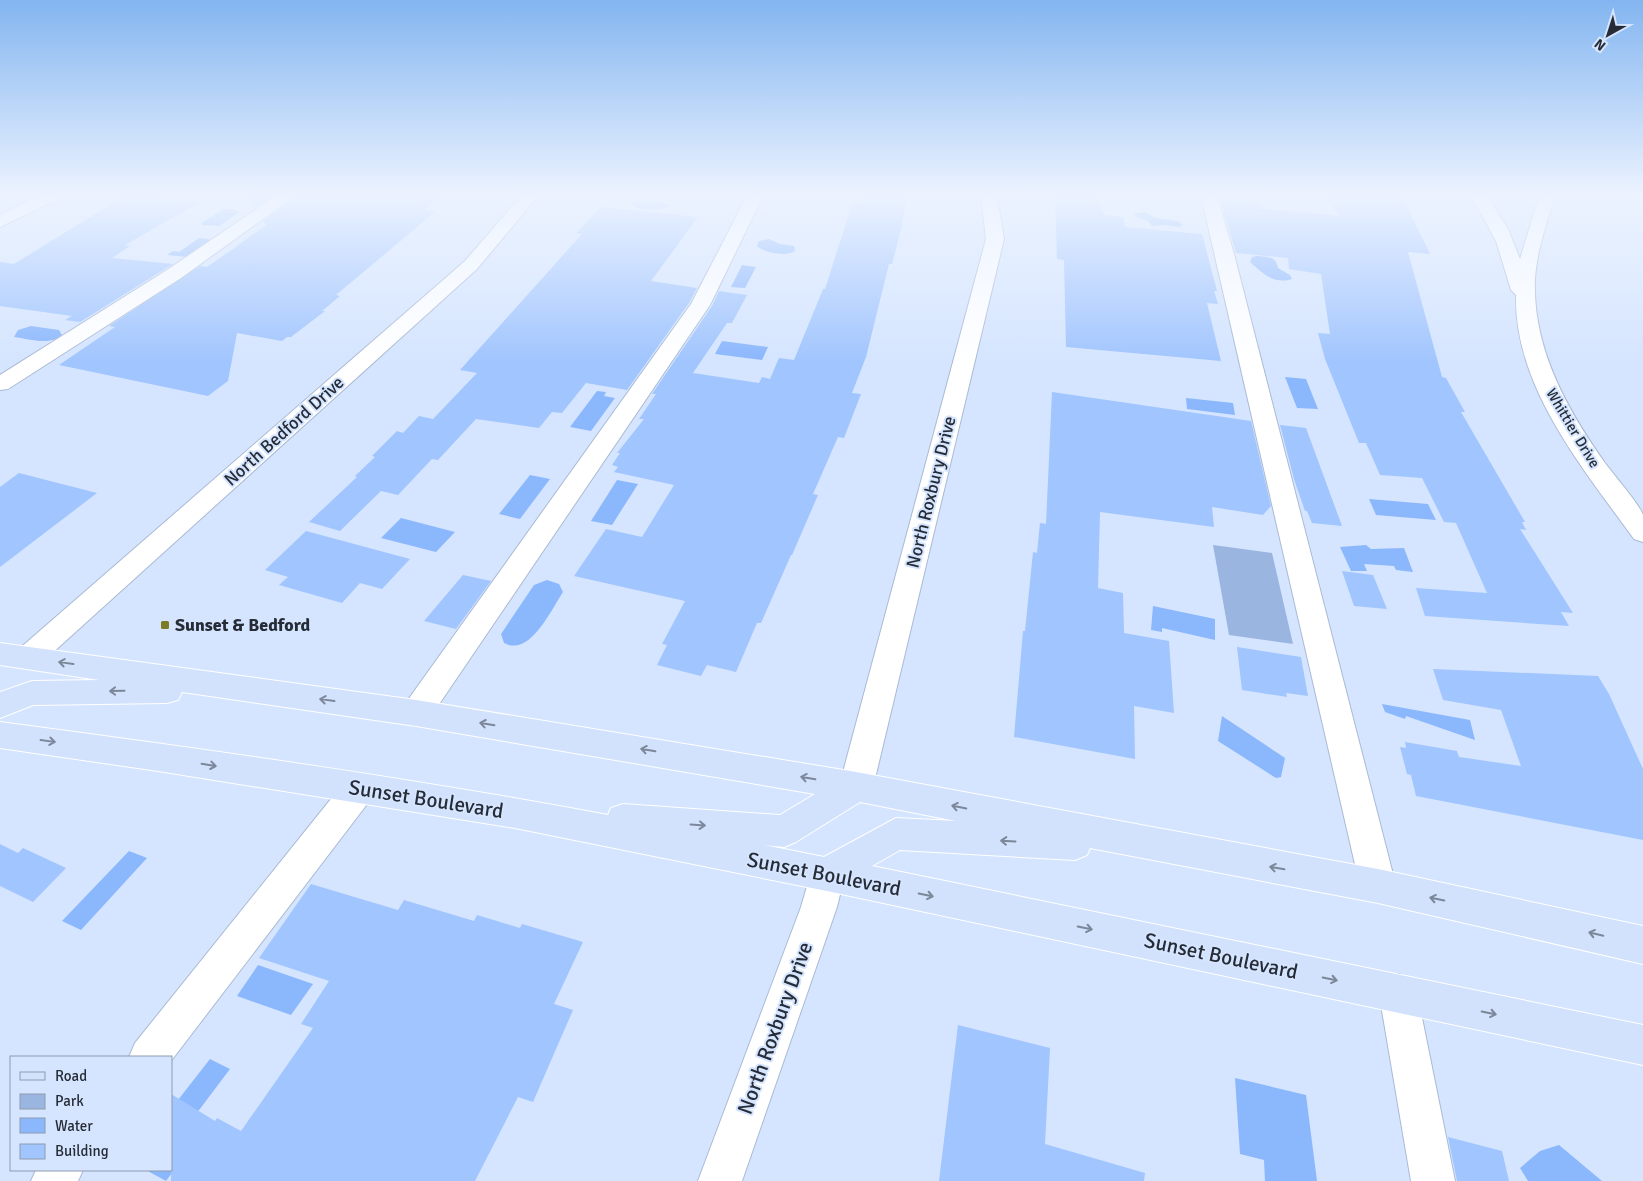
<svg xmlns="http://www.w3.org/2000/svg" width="1643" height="1181" font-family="Signika,sans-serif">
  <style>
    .green { fill: #9ab5df }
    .water { fill: #8bb7fd }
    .building { fill: #a1c5fe }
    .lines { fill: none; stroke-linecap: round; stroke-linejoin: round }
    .minor-casing { stroke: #aabad3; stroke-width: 2 }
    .major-casing { stroke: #fff; stroke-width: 2 }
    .minor { fill: #fff; fill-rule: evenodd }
    .major { fill: #d2e2fd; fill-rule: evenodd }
    .oneway { stroke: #7c879a }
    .poi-dot { fill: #7c7c25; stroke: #d5e5ff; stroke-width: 2 }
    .labels { text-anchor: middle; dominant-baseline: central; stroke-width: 4; stroke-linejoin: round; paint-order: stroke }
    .far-street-label { font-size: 15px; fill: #262c36; stroke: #d5e5ff }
    .street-label { font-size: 18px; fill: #262c36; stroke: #d5e5ff }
    .poi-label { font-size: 18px; font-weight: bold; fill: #262c36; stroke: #d5e5ff; text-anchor: start }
    .near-street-label { font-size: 21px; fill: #262c36; stroke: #d5e5ff }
  </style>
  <rect width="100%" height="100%" fill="#d5e5ff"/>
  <polygon class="green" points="1213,545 1272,553 1293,644 1229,635"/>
  <g class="water">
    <path d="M648 199 662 202 669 206C659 211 637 211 630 203Z"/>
    <polygon points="223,209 233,209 240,212 219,226 202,225 202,223"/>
    <polygon points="1144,212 1156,218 1178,221 1183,225 1179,227 1164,225 1152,226 1148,221 1138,218 1134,214"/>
    <polygon points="199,238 214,240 188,257 167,255 173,251 179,252"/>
    <path d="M769 239 780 244 794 246 795 251C786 257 765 253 757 246L759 241Z"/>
    <path d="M1257 256C1268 257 1276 256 1278 268L1290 275 1292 279C1273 285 1263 273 1250 262L1252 257Z"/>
    <polygon points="742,265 756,267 745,288 731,287"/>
    <path d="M31 326 59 330 62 335C50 346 29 339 14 337L18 330Z"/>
    <polygon points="722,341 768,347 762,360 715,354"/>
    <polygon points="1285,377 1306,379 1318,409 1297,408"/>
    <polygon points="597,391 606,392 604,396 615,398 591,431 570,427"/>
    <polygon points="1186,398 1233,403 1235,415 1187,409"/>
    <polygon points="530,475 550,479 520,519 499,514"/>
    <polygon points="617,480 638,484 612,525 591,521"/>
    <polygon points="1369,499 1428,504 1436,520 1376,515"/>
    <polygon points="401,518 455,532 436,552 381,538"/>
    <polygon points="1366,545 1371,549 1404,548 1413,572 1396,570 1394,566 1364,564 1367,571 1351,571 1340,547"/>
    <path d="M547 580 559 584 563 592C551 610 530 657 504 643L501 634 534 585Z"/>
    <polygon points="1153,606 1215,619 1215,640 1162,628 1162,632 1151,630"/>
    <polygon points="1382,704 1470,720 1475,740 1406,716 1405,719 1385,712"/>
    <polygon points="1222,716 1285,758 1281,777 1276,778 1218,741"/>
    <polygon points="129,851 147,858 81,930 62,921"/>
    <polygon points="258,965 313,984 291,1015 237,996"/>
    <polygon points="210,1059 230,1069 184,1130 174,1170 166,1181 146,1170 171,1170 171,1109"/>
    <polygon points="1235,1078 1306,1095 1317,1181 1265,1181 1264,1160 1240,1154"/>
    <polygon points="1559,1145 1602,1181 1528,1181 1520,1168 1540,1151"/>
  </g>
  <g class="building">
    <polygon points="124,196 202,201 125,245 130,246 112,258 173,264 80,322 65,320 72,316 0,306 0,262 14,264"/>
    <polygon points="248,196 273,196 255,208"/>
    <polygon points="297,196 442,196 425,210 435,212 336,295 340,296 322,311 325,311 291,337 287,337 282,341 237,333 228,381 208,396 59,365 115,327 109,326 200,266 207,267 230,251 266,225 263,221"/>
    <polygon points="868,196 907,196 901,230 892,264 889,264 866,357 852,393 861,394 844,438 838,437 813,494 818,495 792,555 791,555 761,623 757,623 736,672 707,665 701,676 657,665 667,645 662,644 685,601 574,576 606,529 642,537 674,485 614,472 618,467 612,465 620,453 617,453 644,419 639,419 656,394 652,394 712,306 719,291 747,295 732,323 727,323 693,373 759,383 762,377 770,379 779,358 794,360 823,289 825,289 853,201 867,202"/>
    <polygon points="1055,196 1098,196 1104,215 1123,217 1125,227 1202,234 1217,291 1214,291 1218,304 1207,303 1221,361 1066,347 1064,260 1057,259"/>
    <polygon points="1325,196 1402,196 1430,254 1408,252 1442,377 1446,378 1465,412 1461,412 1525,522 1522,522 1526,530 1520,529 1573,613 1561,612 1569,626 1425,616 1416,588 1487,593 1456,523 1444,522 1422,478 1380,475 1366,443 1359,443 1325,359 1318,333 1330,334 1321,274 1289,269 1288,258 1236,253 1220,198 1259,201 1261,209 1340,216"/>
    <polygon points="601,207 698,217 651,281 697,288 689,303 627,390 586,383 562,413 552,412 539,428 476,419 438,460 432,459 398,495 381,491 340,531 309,522 357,477 355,476 375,457 372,456 397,431 403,433 419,416 433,419 477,373 460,370 582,234 576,233"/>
    <polygon points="1052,392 1251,421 1271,506 1263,515 1212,507 1214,527 1100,512 1098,588 1123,593 1124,633 1169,641 1174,713 1134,706 1135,759 1014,737 1023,631 1025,631 1033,552 1037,553 1040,523 1046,524"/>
    <polygon points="1280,425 1306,428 1342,526 1312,523 1307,511 1305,511 1294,479"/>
    <polygon points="19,473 97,493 0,567 0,487"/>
    <polygon points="306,531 410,559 382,589 360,583 342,603 279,585 288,577 265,570"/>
    <polygon points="1342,571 1373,575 1387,609 1354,606"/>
    <polygon points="463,575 491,581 456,629 424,621"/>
    <polygon points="1237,647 1301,657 1308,696 1286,693 1287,697 1242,690"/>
    <polygon points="1433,669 1598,676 1609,694 1643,769 1643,840 1416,796 1411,775 1407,774 1400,747 1406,748 1405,742 1457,751 1459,757 1521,766 1501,710 1443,700"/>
    <polygon points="0,844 18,853 23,848 66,868 33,902 0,886"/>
    <polygon points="311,884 398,910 404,900 474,921 477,915 520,928 522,924 583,942 554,1004 573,1010 533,1102 518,1097 475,1181 171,1181 171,1094 215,1121 217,1118 241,1131 313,1028 301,1024 329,981 259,958"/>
    <polygon points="958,1025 1050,1048 1045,1144 1145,1173 1144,1181 939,1181"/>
    <polygon points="1448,1137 1502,1151 1509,1181 1457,1181"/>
  </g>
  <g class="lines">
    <defs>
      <g id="minor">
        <polygon points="39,196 60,196 58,199 0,227 0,215"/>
        <polygon points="276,196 295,196 181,278 8,389 0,390 0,375 167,270"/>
        <polygon points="521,196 538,196 477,269 39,665 29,668 19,665 14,657 19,649 465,261"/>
        <polygon points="747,196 763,196 710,305 427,722 416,726 405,722 401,713 405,704 691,304"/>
        <polygon points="981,196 997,196 1004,239 873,787 868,797 856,802 844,797 839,787 986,239"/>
        <polygon points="1201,196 1217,196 1234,254 1396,886 1391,898 1378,903 1365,898 1360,886"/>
        <path d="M1471 196H1487L1508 229 1520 259 1539 196H1555C1547 222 1537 250 1535 278 1532 347 1566 408 1605 463 1613 474 1640 505 1643 515 1643 523 1643 534 1643 542L1634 539C1583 468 1514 387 1516 295L1511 290 1496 241Z"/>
        <polygon points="359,774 371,779 376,789 371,799 171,1061 171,1057 129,1057 135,1043 347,779"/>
        <polygon points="827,857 840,862 845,874 837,907 742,1181 698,1181 801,907 814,862"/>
        <polygon points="1398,974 1412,979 1417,993 1455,1181 1411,1181 1379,993 1384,979"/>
        <polygon points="36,1170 83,1170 78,1181 31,1181"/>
      </g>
      <path id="major" d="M0 643 416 700 856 772 1378 869 1643 926V964L1378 903 1090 848 1087 855 1075 860 900 850 872 866 1643 1025V1065L827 891 515 828 158 771 0 748V722C203 749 406 777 608 815L611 808 623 804 780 815 815 794 416 726 182 692 178 700 167 703 33 705 0 718V692L32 681 99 680 0 665ZM860 802 956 821 896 818 824 857 764 845 784 847 796 842Z"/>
    </defs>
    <use href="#minor" class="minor-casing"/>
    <use href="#major" class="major-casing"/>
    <use href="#minor" class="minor"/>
    <use href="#major" class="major"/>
  </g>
  <defs><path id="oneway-shaft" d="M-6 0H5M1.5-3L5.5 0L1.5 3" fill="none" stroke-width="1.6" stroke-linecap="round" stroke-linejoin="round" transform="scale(1.25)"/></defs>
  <g class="oneway">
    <use href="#oneway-shaft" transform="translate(66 663) rotate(-172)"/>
    <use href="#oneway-shaft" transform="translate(117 691) rotate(179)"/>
    <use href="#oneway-shaft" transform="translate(327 700) rotate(-172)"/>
    <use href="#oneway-shaft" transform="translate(487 724) rotate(-171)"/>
    <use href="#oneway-shaft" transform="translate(48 741) rotate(8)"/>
    <use href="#oneway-shaft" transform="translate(648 750) rotate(-170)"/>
    <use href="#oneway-shaft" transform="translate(209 765) rotate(9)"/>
    <use href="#oneway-shaft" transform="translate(808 778) rotate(-170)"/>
    <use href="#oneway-shaft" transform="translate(959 807) rotate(-169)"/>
    <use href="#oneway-shaft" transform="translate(698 825) rotate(4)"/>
    <use href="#oneway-shaft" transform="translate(1008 841) rotate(-177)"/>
    <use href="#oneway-shaft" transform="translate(1277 868) rotate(-170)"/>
    <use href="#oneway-shaft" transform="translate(926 895) rotate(12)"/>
    <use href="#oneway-shaft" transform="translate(1437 899) rotate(-168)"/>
    <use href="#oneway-shaft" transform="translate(1085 928) rotate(12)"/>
    <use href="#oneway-shaft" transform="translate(1596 934) rotate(-167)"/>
    <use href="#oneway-shaft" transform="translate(1330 979) rotate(12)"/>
    <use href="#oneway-shaft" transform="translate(1489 1013) rotate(12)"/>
  </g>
  <linearGradient id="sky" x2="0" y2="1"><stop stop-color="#83b5f0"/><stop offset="0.54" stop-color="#ecf3ff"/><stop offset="1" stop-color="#ecf3ff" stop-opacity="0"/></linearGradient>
  <rect width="1643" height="361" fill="url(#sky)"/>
  <rect class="poi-dot" x="160" y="620" width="10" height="10" rx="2.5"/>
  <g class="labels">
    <g class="far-street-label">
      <text transform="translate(1573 428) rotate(59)">Whittier Drive</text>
    </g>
    <g class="street-label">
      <text transform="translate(284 431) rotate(-42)">North Bedford Drive</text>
      <text transform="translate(931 492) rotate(-76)">North Roxbury Drive</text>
    </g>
    <g class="poi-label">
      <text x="175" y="625">Sunset &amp; Bedford</text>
    </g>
    <g class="near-street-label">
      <text transform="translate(426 799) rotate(9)">Sunset Boulevard</text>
      <text transform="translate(824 874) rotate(11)">Sunset Boulevard</text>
      <text transform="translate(1221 956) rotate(12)">Sunset Boulevard</text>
      <text transform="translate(775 1028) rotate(-70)">North Roxbury Drive</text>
    </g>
  </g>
  <rect x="10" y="1056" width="162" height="115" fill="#d5e5ff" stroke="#8f9baf"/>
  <rect x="20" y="1072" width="25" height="8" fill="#d2e2fd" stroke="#8f9baf"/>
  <text x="55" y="1081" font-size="15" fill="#262c36">Road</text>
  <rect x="20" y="1094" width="25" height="15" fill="#9ab5df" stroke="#8f9baf"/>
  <text x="55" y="1106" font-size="15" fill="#262c36">Park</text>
  <rect x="20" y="1118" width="25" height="15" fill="#8bb7fd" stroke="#8f9baf"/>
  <text x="55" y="1131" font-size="15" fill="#262c36">Water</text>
  <rect x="20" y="1144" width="25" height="15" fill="#a1c5fe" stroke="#8f9baf"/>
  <text x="55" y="1156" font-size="15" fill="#262c36">Building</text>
  <g transform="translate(1608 35) rotate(219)" stroke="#d5e5ff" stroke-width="4" paint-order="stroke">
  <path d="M0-4L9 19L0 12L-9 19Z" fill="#262c36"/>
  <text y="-8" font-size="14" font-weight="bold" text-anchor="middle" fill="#262c36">N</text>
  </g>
</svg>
